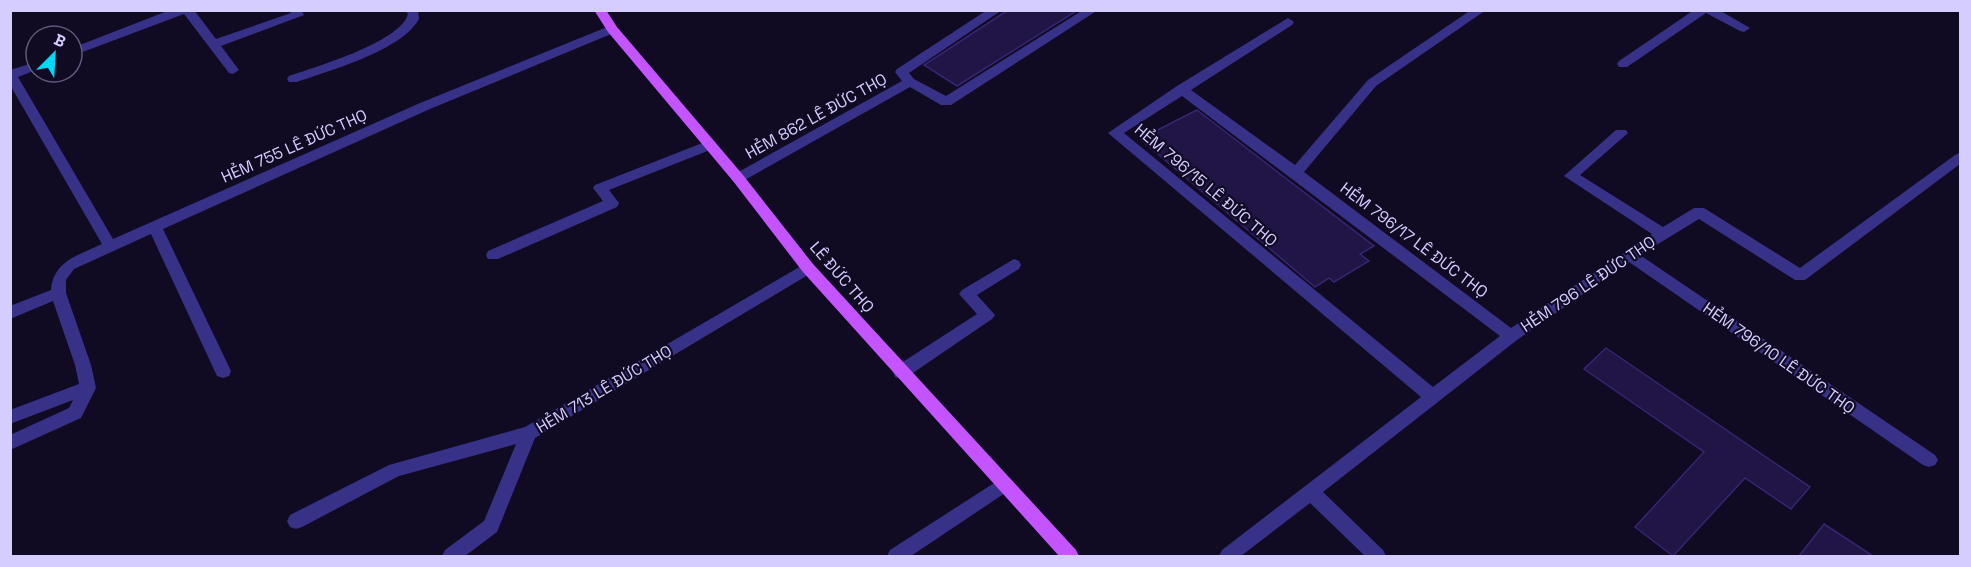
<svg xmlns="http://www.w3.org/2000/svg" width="1971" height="567" font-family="'Space Grotesk',sans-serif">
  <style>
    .building { fill: #211546; stroke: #372574; stroke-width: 1.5 }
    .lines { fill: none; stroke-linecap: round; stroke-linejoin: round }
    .minor { fill: #373187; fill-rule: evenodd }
    .major { fill: #c454ff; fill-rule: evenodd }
    .labels { text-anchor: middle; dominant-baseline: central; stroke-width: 4.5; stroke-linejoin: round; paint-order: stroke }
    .street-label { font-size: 16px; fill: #d5cdff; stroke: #100b23 }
  </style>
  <rect width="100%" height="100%" fill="#100b23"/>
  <g class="building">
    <polygon points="1008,10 1078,10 957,86 924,65"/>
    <polygon points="1197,110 1374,246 1360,254 1369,261 1334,282 1329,278 1315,287 1140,139"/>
    <polygon points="1606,348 1810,487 1791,509 1745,478 1673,556 1635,527 1704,452 1584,369"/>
    <polygon points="1824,524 1873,556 1799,556"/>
  </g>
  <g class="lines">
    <g class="minor">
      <polygon points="170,10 194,10 216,39 291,13 289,10 301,10 304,15 221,46 239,70 233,74 229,73 184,14 72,56 72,48"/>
      <path d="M405 10H418L419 19C401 51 331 70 297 82H289L287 79 289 76C315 67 401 42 408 14Z"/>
      <polygon points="987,10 1002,10 909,73 914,79 946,96 1083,10 1098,10 951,105 941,105 910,87 743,181 733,181 731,178 733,175 902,81 895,72 897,69"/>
      <path d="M1471 10H1486L1376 86 1304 172 1511 328 1652 234 1564 176 1616 130H1626L1628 133 1580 175 1663 227 1694 208H1704L1800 268 1955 155 1960 153V164L1805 280H1795L1699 219 1640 255 1935 455 1938 460 1935 465 1929 467 1923 465 1629 262 1517 340 1323 492 1383 550 1386 556H1365L1310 503 1241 556H1219L1222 550 1421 397 1108 133 1177 86 1288 18 1294 22 1292 25 1191 90 1295 165 1368 80ZM1182 96 1500 336 1433 387 1124 133Z"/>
      <polygon points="1694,10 1719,10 1750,28 1744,32 1740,31 1706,13 1627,67 1619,67 1617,64 1619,61"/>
      <path d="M612 25 616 26V32L430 109 163 229 231 371 229 376 223 378 217 376 151 234 74 269 66 280V293L91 365 96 388 81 418 10 450V435L69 408 73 400 10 424V410L79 384 75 365 53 301 10 319V306L51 290C53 261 79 255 102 244L10 85V70L36 62V70L18 77 113 239 420 103Z"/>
      <polygon points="710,140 715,142 717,145 715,148 609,190 619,203 617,207 498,259 488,259 486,255 488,251 603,201 593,188 595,185"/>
      <polygon points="1014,259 1019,261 1021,265 1019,269 977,295 995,315 992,319 907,377 901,379 895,377 893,372 895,367 977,314 959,294 962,290"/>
      <polygon points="808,262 813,264 815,268 813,272 535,438 497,532 465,556 442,556 445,550 484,521 516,444 399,476 302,527 296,529 290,527 287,521 290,515 389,465 525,427"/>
      <polygon points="1005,476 1011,479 1014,484 1011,489 911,556 887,556 890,550"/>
    </g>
    <polygon class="major" points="594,10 606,10 617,27 743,175 813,264 1076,550 1079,556 1059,556 803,272 733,181 608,32"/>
  </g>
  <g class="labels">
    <g class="street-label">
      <text transform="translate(816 116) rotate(-29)">HẺM 862 LÊ ĐỨC THỌ</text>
      <text transform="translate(294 146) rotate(-24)">HẺM 755 LÊ ĐỨC THỌ</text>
      <text transform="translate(1206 185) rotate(40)">HẺM 796/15 LÊ ĐỨC THỌ</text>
      <text transform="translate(1414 240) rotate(37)">HẺM 796/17 LÊ ĐỨC THỌ</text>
      <text transform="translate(842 277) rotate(49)">LÊ ĐỨC THỌ</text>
      <text transform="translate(1588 284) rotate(-34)">HẺM 796 LÊ ĐỨC THỌ</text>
      <text transform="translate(1779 358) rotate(35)">HẺM 796/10 LÊ ĐỨC THỌ</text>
      <text transform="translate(604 389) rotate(-31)">HẺM 713 LÊ ĐỨC THỌ</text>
    </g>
  </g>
  <rect width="1971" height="567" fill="none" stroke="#d5cdff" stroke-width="24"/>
  <g transform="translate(54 54) rotate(24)"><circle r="28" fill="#100b23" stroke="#5f597b" stroke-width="1.5"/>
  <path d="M0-4.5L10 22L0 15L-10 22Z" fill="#00d8f8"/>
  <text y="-9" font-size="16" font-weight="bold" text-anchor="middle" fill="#d5cdff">B</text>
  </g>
</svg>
